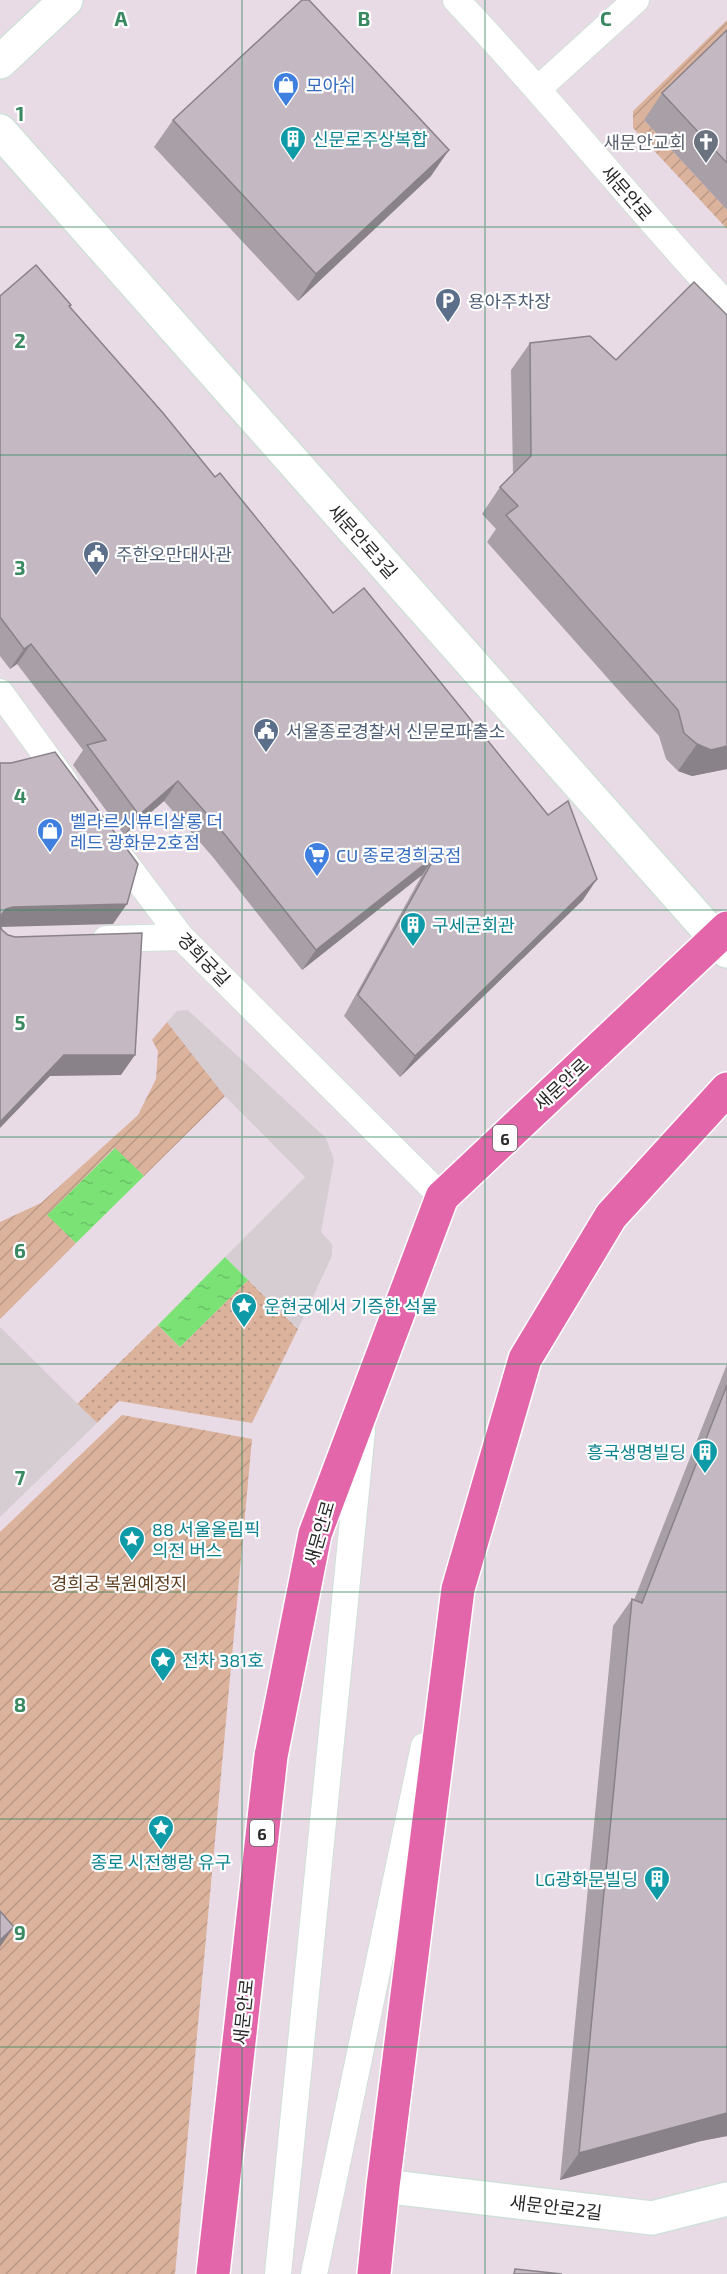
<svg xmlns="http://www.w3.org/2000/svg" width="727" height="2274" font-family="'Exo 2','Noto Sans KR',sans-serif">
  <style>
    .grass { fill: url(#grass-dots) }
    .garden { fill: url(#garden-furrows) }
    .plaza { fill: #d6cdd3 }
    .water { fill: url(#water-ripples) }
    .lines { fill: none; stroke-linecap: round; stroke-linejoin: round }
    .lane-casing { stroke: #d0e0d8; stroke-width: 28 }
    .street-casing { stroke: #d0e0d8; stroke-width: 36 }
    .primary-casing { stroke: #fff; stroke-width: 36 }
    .lane { stroke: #fff; stroke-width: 26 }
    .street { stroke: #fff; stroke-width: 33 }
    .primary { stroke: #e366aa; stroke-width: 33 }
    .wall { fill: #a99fa7 }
    .shaded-wall { fill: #898288 }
    .building { fill: #c4b9c2; stroke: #898288; stroke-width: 1.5 }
    .grid { fill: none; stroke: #388860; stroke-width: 1.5; stroke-opacity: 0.55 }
    .labels { text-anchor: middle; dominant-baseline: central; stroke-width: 4.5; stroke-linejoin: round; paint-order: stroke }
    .shield { fill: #fff; stroke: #686868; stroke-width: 1.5 }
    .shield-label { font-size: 16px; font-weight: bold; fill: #282828 }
    .shop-label { font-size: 18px; fill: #366cbe; stroke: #fff; text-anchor: start }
    .culture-label { font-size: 18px; fill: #0d838f; stroke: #fff; text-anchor: start }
    .worship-label { font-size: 18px; fill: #5b616d; stroke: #fff; text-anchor: end }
    .street-label { font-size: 18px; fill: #282828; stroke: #fff }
    .service-label { font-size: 18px; fill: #4e5e75; stroke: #fff; text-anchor: start }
    .park-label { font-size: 18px; fill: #5d3d20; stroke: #fff }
    .grid-label { font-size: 20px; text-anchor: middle; font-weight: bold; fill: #388860; stroke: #fff; stroke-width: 4.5; stroke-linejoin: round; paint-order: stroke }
  </style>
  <defs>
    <pattern id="grass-dots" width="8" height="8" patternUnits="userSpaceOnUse" patternTransform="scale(1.5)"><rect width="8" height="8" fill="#dbb29c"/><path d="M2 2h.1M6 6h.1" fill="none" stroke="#bc9986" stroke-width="1.8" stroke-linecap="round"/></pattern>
    <pattern id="garden-furrows" width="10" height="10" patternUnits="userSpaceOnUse" patternTransform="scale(1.5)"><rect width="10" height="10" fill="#dbb29c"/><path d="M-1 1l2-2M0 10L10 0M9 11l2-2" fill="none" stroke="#bc9986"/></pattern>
    <pattern id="water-ripples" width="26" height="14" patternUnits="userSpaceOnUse" patternTransform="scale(1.5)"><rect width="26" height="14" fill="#7be276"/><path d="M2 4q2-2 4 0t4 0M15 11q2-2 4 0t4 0" fill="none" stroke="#6ac266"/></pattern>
  </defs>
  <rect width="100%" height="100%" fill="#e9dbe5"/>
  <polygon class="grass" points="248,1280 298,1329 252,1423 119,1401 97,1423 77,1404 158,1325 180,1347"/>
  <g class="garden">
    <polygon points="727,20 727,39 644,120 727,210 727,229 633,128 633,111"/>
    <polygon points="167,1022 225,1096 144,1176 114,1148 48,1215 76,1243 0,1319 0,1222 41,1203 138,1115 156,1079 158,1051 152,1040"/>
    <polygon points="122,1415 252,1439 175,2274 0,2274 0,1532"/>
  </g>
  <g class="plaza">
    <polygon points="188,1010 326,1138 334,1160 321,1232 332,1244 332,1256 298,1329 225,1257 305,1177 225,1096 167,1022 177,1011"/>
    <polygon points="0,1327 97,1423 0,1517"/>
  </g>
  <g class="water">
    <polygon points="115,1148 144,1176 76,1243 47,1215"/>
    <polygon points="225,1257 248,1280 180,1347 158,1325"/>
  </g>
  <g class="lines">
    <defs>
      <g id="lane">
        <path d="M456 0C550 98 634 206 727 305"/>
        <polyline points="538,89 636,0"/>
        <polyline points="0,692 65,782"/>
        <polyline points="114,848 181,937 442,1197"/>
        <polyline points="106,939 181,937"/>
        <polyline points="278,2274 362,1430"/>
        <polyline points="314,2274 424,1746"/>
      </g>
      <g id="street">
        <polyline points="0,62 66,0"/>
        <polyline points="0,131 727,951"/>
        <polyline points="383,2186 652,2218 727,2199"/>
      </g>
      <g id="primary">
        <polyline points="213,2274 271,1756 315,1534 442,1197 727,928"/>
        <polyline points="374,2274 383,2186 458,1589 525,1359 611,1216 727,1089"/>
      </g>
    </defs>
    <use href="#lane" class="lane-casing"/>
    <use href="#street" class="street-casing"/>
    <use href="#primary" class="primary-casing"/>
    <use href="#lane" class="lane"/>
    <use href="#street" class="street"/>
    <use href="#primary" class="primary"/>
  </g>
  <g class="wall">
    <polygon points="727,30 727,210 644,120 662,93"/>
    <polygon points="173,120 431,176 298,301 154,147"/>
    <polygon points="0,296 69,307 333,613 583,900 400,1077 344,1016 422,875 302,970 212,856 164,801 124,835 73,765 83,750 17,664 10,669 0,656"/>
    <polygon points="530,343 727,769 692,776 678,771 666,759 659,736 487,542 496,529 482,514 500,487 513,475 511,370"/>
    <polygon points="727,1364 727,2136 701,2141 560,2180 613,1626 632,1599 634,1600"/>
  </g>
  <g class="shaded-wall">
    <polygon points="449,150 431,176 298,301 316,274"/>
    <polygon points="31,644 17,664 10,669 24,649"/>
    <polygon points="697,744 727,746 727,769 692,776 678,771"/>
    <polygon points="178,781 164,801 124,835 139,815"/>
    <polygon points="436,855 422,875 302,970 316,950"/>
    <polygon points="597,879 583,900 400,1077 415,1056"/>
    <polygon points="127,904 113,924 0,927 0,916 6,909 13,907"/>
    <polygon points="64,1055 135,1055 121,1075 50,1076 0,1128 0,1122"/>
    <polygon points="14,1927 0,1947 0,1940"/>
    <polygon points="727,2113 727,2136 701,2141 560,2180 579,2153"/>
  </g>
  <g class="building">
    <polygon points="302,0 309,0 449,150 316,274 173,120"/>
    <polygon points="727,30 727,163 662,93"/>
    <polygon points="36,265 71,305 69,306 163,413 215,477 220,473 333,613 364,588 548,815 568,801 597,879 415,1056 358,995 436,855 316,950 226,836 178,781 139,815 87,745 106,740 31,644 24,649 0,617 0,296"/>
    <polygon points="694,282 727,315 727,746 711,750 697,744 684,733 678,710 506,515 518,506 500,487 531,456 530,343 590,336 616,360"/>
    <polygon points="55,752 138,864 127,904 13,907 6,909 1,915 0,919 0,763 11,763"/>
    <polygon points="0,925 2,930 8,935 15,937 142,933 135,1055 64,1055 0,1122"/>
    <polygon points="727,1385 727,2113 579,2153 632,1599 642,1603"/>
    <polygon points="0,1911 14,1927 0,1940"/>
    <polygon points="515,2269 562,2274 514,2274"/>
  </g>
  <path class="grid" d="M242 0V2274M485 0V2274M0 227H727M0 455H727M0 682H727M0 910H727M0 1137H727M0 1364H727M0 1592H727M0 1819H727M0 2047H727"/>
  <defs>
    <symbol id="shop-pin" viewBox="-11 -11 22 30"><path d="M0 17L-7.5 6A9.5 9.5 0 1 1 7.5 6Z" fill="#3f7fe0" stroke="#fff"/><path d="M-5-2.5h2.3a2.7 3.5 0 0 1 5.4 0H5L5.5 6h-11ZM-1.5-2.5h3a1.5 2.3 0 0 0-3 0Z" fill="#fff"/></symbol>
    <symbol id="building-pin" viewBox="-11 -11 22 30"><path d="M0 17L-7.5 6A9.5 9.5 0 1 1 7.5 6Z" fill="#0f9aa8" stroke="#fff"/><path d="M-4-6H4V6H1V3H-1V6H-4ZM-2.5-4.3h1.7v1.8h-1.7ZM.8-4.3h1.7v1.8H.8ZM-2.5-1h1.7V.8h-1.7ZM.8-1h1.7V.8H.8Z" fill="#fff"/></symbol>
    <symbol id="church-pin" viewBox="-11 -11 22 30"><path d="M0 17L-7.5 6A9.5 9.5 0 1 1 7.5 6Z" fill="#6b7280" stroke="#fff"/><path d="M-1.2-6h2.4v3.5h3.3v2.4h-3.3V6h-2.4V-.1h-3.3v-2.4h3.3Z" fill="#fff"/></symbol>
    <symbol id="parking-pin" viewBox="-11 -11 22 30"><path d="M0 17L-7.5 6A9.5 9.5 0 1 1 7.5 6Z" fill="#5c6f8a" stroke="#fff"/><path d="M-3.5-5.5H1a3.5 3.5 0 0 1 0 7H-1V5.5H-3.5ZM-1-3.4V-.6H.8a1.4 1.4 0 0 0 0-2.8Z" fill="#fff"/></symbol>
    <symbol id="civic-pin" viewBox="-11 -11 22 30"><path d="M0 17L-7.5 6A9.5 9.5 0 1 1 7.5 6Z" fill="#5c6f8a" stroke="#fff"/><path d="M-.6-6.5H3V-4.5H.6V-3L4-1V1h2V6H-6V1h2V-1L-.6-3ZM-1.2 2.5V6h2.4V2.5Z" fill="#fff"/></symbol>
    <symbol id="supermarket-pin" viewBox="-11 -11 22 30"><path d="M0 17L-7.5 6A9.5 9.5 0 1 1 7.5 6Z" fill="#3f7fe0" stroke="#fff"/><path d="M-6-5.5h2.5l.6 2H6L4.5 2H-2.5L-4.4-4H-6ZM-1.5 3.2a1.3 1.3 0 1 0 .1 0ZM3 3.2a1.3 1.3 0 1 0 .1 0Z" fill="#fff"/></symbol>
    <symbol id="sight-pin" viewBox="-11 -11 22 30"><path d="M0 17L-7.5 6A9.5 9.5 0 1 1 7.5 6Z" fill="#0f9aa8" stroke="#fff"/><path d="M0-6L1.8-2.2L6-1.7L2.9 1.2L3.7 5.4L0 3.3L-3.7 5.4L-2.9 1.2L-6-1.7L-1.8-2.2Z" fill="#fff"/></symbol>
  </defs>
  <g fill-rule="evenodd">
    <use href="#shop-pin" x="271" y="70" width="30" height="40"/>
    <use href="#building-pin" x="278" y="124" width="30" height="40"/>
    <use href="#church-pin" x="691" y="127" width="30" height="40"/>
    <use href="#parking-pin" x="433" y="286" width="30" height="40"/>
    <use href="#civic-pin" x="81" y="539" width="30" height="40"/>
    <use href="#civic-pin" x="251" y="716" width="30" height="40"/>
    <use href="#shop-pin" x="35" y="816" width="30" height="40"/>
    <use href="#supermarket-pin" x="302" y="840" width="30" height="40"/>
    <use href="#building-pin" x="398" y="910" width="30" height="40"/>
    <use href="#sight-pin" x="229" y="1291" width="30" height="40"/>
    <use href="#building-pin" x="690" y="1437" width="30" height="40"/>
    <use href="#sight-pin" x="117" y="1524" width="30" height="40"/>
    <use href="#sight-pin" x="148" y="1645" width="30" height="40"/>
    <use href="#sight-pin" x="146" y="1813" width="30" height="40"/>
    <use href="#building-pin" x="642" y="1864" width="30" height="40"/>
  </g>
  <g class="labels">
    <g class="shield">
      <rect x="493" y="1125" width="24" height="26" rx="4.5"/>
      <rect x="250" y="1820" width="24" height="26" rx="4.5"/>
    </g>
    <g class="shield-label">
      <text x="505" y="1138">6</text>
      <text x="262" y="1833">6</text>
    </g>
    <g class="shop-label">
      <text x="306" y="85">모아쉬</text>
      <text x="70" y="821">벨라르시뷰티살롱 더<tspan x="70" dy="21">레드 광화문2호점</tspan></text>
      <text x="336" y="855">CU 종로경희궁점</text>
    </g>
    <g class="culture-label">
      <text x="312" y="139">신문로주상복합</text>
      <text x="432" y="925">구세군회관</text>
      <text x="264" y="1306">운현궁에서 기증한 석물</text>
      <text x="686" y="1452" text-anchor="end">흥국생명빌딩</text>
      <text x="152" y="1529">88 서울올림픽<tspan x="152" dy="21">의전 버스</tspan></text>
      <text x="182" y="1660">전차 381호</text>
      <text x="161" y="1862" text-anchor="middle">종로 시전행랑 유구</text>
      <text x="638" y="1879" text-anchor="end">LG광화문빌딩</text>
    </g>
    <g class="worship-label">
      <text x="686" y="142">새문안교회</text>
    </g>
    <g class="street-label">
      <text transform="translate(627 193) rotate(49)">새문안로</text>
      <text transform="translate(363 541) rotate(48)">새문안로3길</text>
      <text transform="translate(204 959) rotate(46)">경희궁길</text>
      <text transform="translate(561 1084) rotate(-43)">새문안로</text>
      <text transform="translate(319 1533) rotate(-74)">새문안로</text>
      <text transform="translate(243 2012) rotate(-84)">새문안로</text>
      <text transform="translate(556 2207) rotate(7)">새문안로2길</text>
    </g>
    <g class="service-label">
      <text x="468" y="301">용아주차장</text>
      <text x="116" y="554">주한오만대사관</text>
      <text x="286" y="731">서울종로경찰서 신문로파출소</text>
    </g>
    <g class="park-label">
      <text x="119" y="1583">경희궁 복원예정지</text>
    </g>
  </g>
  <g class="grid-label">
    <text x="121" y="26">A</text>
    <text x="364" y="26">B</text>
    <text x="606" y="26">C</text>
    <text x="20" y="121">1</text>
    <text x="20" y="348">2</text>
    <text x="20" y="575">3</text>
    <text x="20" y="803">4</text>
    <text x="20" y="1030">5</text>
    <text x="20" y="1258">6</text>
    <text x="20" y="1485">7</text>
    <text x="20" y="1712">8</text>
    <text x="20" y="1940">9</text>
  </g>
</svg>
